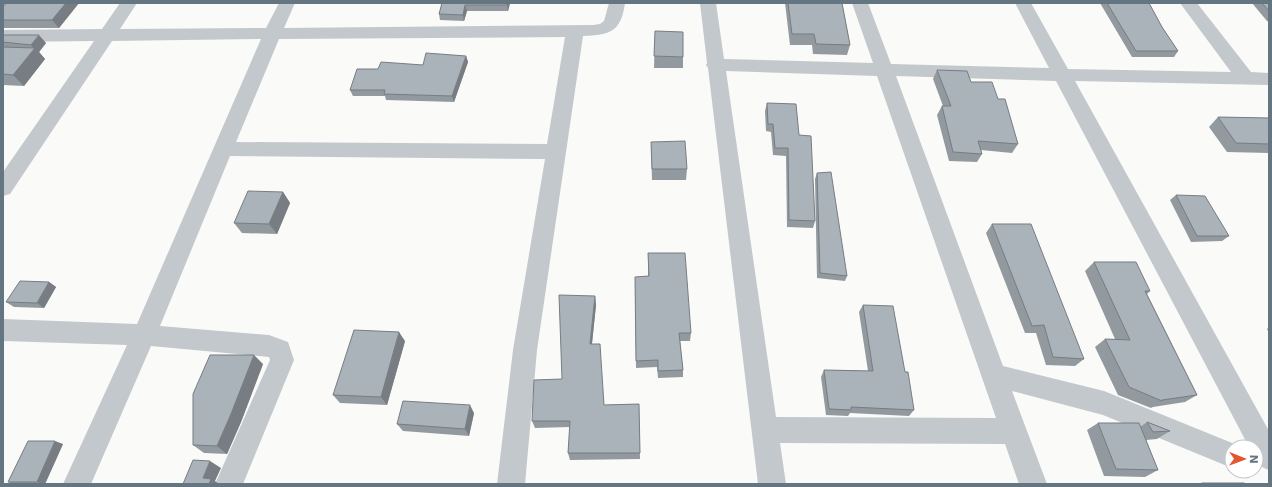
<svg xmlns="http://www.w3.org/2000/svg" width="1272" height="487" font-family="'DejaVu Sans',sans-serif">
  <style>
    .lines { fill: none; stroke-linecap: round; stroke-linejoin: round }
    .minor { fill: #c3c8cc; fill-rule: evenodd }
    .wall { fill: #929a9f }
    .shaded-wall { fill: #777d82 }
    .building { fill: #aab3b9; stroke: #777d82 }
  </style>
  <rect width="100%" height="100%" fill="#fafaf8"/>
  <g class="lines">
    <g class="minor">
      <path d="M120 3H137L120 29 266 28 279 3H295L284 28 593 25 600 24 604 21 609 3H625C621 32 610 35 583 36L537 350 525 484H497L513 350 545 159 230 156 160 326 269 335 288 342 294 360 243 484H215L270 360 269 357 151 346 91 484H63L127 345 3 341V319L137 324 261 39 112 41 10 194 3 196V172L94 41 3 42V30L102 29ZM565 37 547 144 236 142 279 39Z"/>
      <path d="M700 3H716L724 59 873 63 852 3H868L891 64 1049 68 1015 3H1031L1068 69 1231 72 1180 3H1197L1251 72 1269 73V85L1075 81 1269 431V470C1255 465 1256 461 1256 447H1249L1056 81 896 76 1003 366 1104 391 1242 447H1232V468L1103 415 1012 391 1047 484H1019L1005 444 780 443 786 484H758L708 68 706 65 707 63ZM726 71 877 76 996 418 776 417Z"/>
    </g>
  </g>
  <g class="wall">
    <polygon points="7,3 79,3 59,28 3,28 3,6"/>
    <polygon points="442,3 510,3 508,11 467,11 464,21 440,20 439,14"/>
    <polygon points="785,3 842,3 850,45 847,55 813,54 812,45 790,45"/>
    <polygon points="1100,3 1149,3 1162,27 1178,51 1174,57 1132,57"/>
    <polygon points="1252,3 1269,3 1269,22 1267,21"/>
    <polygon points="655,31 683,57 683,68 654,68"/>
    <polygon points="3,35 46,43 39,52 45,59 24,86 3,85"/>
    <polygon points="466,56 468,62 454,102 386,100 385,96 353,96 350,90 378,69 423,65"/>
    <polygon points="937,70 971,82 998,99 1018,144 1012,153 981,150 982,154 977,162 949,161 937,115 942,106 943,106 933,79"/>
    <polygon points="767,103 799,135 815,221 813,228 787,227 786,156 773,155 771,132 766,131 765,111"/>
    <polygon points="1218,117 1269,118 1269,153 1227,152 1209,127"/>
    <polygon points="651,142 687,169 686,180 652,180"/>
    <polygon points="817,173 847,276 845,281 817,278 815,179"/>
    <polygon points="283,192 290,203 277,234 242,233 234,223"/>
    <polygon points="1176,195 1229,236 1222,241 1191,242 1170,200"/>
    <polygon points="992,224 1084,359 1075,366 1046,365 1036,333 1025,333 986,233"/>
    <polygon points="648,253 691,333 690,341 680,341 683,370 683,377 658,378 657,367 636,368 635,277 648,276"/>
    <polygon points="1094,262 1150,291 1147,294 1197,395 1185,402 1153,407 1151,408 1118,395 1095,347 1105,339 1115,339 1085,271"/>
    <polygon points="49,282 56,287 44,308 14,307 6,302"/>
    <polygon points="595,296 596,305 592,344 604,405 639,404 640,459 570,460 568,453 570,427 535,428 532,421 562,379"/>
    <polygon points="863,305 905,372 914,410 909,416 850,413 848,416 826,415 821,377 824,370 868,371 859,312"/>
    <polygon points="1269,327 1269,333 1267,329"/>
    <polygon points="405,341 387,405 340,403 333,395"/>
    <polygon points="263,364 241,422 227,454 204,453 193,445"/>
    <polygon points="474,413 469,436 403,431 397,424"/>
    <polygon points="1147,422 1170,431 1157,439 1146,440 1158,470 1145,477 1104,476 1087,430 1098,423 1140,427"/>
    <polygon points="63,444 45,484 13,484 8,482"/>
  </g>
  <g class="shaded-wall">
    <polygon points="66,3 79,3 59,28 52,20"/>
    <polygon points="507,3 510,3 508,11 507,5"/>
    <polygon points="465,5 467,11 464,21 463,15"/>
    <polygon points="39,35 46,43 39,52 45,59 24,86 13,75 34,49 31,45"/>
    <polygon points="466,56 468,62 454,102 452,96"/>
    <polygon points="283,192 290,203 277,234 269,224"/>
    <polygon points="49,282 56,287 44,308 37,303"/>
    <polygon points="595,296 596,305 591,352 590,344"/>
    <polygon points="399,332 405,341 387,405 381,397"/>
    <polygon points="254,355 263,364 241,422 227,454 217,446"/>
    <polygon points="470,405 474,413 469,436 465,429"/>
    <polygon points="55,441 63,444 45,484 42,484 37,482"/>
    <polygon points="210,461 221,468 215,481 219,484 209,484 203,478"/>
  </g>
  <g class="building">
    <polygon points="7,3 66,3 52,20 3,20 3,6"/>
    <polygon points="442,3 507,3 507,5 465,5 463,15 439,14"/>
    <polygon points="788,3 842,3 850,45 816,44 814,34 792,34"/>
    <polygon points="1107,3 1149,3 1162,27 1178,51 1136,51"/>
    <polygon points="1262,3 1269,3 1269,11"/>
    <polygon points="655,31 683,32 683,57 654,56"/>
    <polygon points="3,35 39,35 31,45 3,42"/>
    <polygon points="3,47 35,48 13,75 3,74"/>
    <polygon points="426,53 466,56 452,96 384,94 385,90 350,90 357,69 378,69 381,62 423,65"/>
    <polygon points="937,70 967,71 971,82 992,82 998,99 1005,99 1018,144 978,141 982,154 953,152 942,106 951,106"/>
    <polygon points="767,103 796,104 799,135 811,136 815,221 789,220 788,148 775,148 773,124 768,124"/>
    <polygon points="1218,117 1269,118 1269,144 1236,143"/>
    <polygon points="685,141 687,169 652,169 651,142"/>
    <polygon points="831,172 847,276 820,273 817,173"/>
    <polygon points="248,191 283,192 269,224 234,223"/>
    <polygon points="1176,195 1205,196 1229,236 1197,236"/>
    <polygon points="992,224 1031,224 1084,359 1053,357 1044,325 1032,326"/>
    <polygon points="648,253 685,253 691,333 679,333 683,370 658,371 658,360 636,361 635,277 649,276"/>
    <polygon points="1094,262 1136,262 1150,291 1145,291 1197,395 1162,400 1162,401 1129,387 1105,339 1130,340"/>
    <polygon points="20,281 49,282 37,303 6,302"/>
    <polygon points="559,295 595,296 590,344 600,344 604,405 639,404 640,453 568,453 570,421 532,421 534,380 562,379"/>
    <polygon points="863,305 893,306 905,372 908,372 914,410 851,407 851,410 829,409 824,370 873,371"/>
    <polygon points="354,330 399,332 381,397 333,395"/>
    <polygon points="210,355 254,355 231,414 217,446 193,445 193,394"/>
    <polygon points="403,401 470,405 465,429 397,424"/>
    <polygon points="1147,422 1170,431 1153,432"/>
    <polygon points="1098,423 1139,423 1158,470 1116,469"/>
    <polygon points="28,441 55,441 37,482 8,482"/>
    <polygon points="193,460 210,461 203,478 211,479 209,484 183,484"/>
    <rect x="1202" y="483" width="42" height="1"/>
  </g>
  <rect width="1272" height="487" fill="none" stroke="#657683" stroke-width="8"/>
  <g transform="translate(1244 459) rotate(91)"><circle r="19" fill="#ffffff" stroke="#c1c8cd"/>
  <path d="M0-3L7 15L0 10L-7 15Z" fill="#e4572e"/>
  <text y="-6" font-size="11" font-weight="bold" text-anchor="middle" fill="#657683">N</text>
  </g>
</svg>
